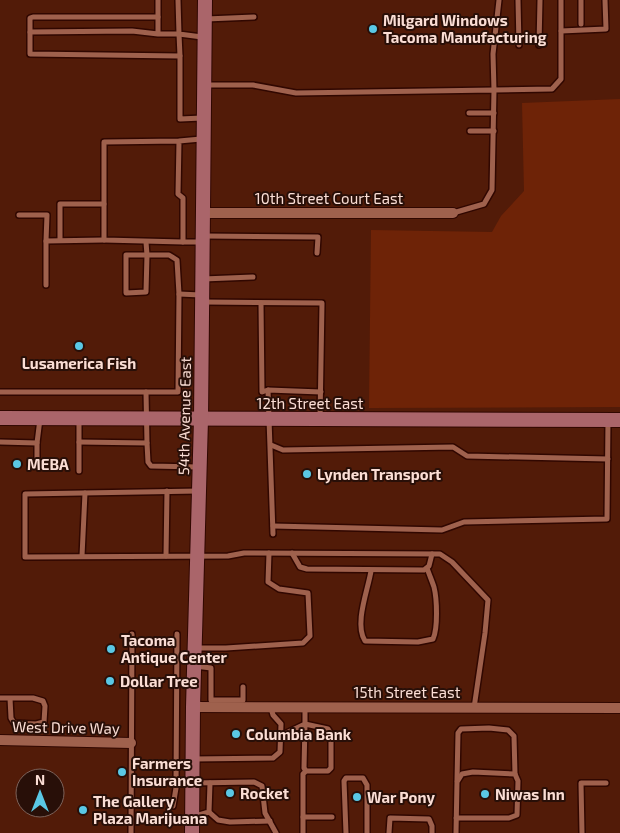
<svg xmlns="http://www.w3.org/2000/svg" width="620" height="833" font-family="'Exo 2',sans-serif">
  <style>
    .green { fill: #6e2307 }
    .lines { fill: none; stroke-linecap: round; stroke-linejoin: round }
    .lane-casing { stroke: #300700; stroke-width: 8 }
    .street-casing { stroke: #300700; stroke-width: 12 }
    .secondary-casing { stroke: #300700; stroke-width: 16 }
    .path { stroke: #95695a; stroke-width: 1; stroke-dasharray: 1 4; stroke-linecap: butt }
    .lane { stroke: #9f614d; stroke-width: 5 }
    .street { stroke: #9f614d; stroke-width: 10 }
    .secondary { stroke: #aa656a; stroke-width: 14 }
    .poi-dot { fill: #5ac8e5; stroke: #280f08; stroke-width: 2 }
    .labels { text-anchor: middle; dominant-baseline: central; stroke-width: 4; stroke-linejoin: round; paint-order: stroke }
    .poi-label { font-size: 15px; font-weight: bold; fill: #fbded5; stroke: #280f08; text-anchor: start }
    .street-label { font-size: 15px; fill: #fbded5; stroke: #280f08 }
  </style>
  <rect width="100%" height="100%" fill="#521b08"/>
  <polygon class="green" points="620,99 620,407 369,408 371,230 492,232 501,216 524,191 522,103"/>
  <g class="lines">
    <defs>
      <g id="lane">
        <polyline points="178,0 179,34 202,37"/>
        <polyline points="499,0 493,54 494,90 552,89 561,79 561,0"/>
        <polyline points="518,0 519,45"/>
        <polyline points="581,0 581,24"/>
        <polyline points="206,19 254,17"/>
        <polyline points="561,31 606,29 605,0"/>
        <polyline points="30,32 30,18 33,17 158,17"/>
        <polyline points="158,34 179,34 180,56 30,54 30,32 132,31 158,34 158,0"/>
        <polyline points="539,45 540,0"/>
        <polyline points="180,56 180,119 202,118"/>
        <polyline points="205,85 253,85 296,93 494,90 492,190 484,204 453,213"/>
        <polyline points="469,113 494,113"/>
        <polyline points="470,131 494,131"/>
        <polyline points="179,141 104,142 104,240 183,242 183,198 178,194 179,141 201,139"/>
        <polyline points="19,215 47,215 46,241 104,240"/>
        <polyline points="205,236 318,237 317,253"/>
        <polyline points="60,240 60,204 104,204"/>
        <polyline points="183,242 202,242"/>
        <polygon points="126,255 147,255 146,292 126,293"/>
        <polyline points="203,279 253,277"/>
        <polyline points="46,285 46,241"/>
        <polyline points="179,294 201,295"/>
        <polyline points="204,302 322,303 320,419"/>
        <polyline points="261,303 262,392 268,390 321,392"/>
        <polyline points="268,390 273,534"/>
        <polyline points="0,392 178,392 179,294 177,260 169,255 147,255 146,242"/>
        <polyline points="79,419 79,471"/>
        <polyline points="0,442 37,443 40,419"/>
        <polyline points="79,442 147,443 146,392"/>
        <polyline points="147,443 148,462 151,466 198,467"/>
        <polyline points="271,445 283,450 453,447 467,456 608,459"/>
        <polyline points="37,462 37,443"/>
        <polyline points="199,491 25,494 25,557 228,556 244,553 440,554 452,562 488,600 485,633 474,708"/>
        <polyline points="273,526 442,530 464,522 607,519 608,420"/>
        <polyline points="292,553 300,567 307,569 424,570 429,566 432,554"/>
        <polyline points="82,556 85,493"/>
        <polyline points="166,556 167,491"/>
        <path d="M371 571C368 590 354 624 365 641L418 642 433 639C438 628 437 599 434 587 432 581 429 574 427 568"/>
        <polyline points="195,648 226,648 303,643 310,636 308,593 279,589 268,582 269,553"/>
        <polyline points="195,666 211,668 211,700 243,700 243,687"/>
        <polyline points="0,698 33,698 43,701 45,706 44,722 36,724 14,723 11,718 10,698"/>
        <polyline points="280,736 305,724 305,707"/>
        <polyline points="193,759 273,758 280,752 281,724 273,715 271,708"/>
        <polyline points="457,781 458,733 461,729 489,728 508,730 514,736 515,774"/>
        <polyline points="193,783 254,782 262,786 265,813 276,833"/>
        <polyline points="173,806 176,788 177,634"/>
        <polyline points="209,812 218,820 230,822 270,821"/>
        <polyline points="192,817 209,812 210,783"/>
        <polyline points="303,817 332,817"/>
        <polyline points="131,833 132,634"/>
        <polyline points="303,833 303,774 306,771 328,771 331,768 331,734 328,729 305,724 304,768 306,771"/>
        <polyline points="346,833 344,781 346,778 363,778 367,785 367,833"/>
        <polyline points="389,833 390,818 429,819 432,826 432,833"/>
        <polyline points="456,833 457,782 462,774 473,772 515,774 518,781 517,815 509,818 456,818"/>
        <polyline points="582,833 581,783 606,783"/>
      </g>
      <g id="street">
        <polyline points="204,213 453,213"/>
        <polyline points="193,707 620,708"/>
        <polyline points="0,740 131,743"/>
      </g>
      <g id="secondary">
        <polyline points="0,418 620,420"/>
        <polyline points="192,833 193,707 201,419 205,0"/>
      </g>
    </defs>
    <use href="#lane" class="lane-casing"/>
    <use href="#street" class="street-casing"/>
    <use href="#secondary" class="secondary-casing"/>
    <polyline class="path" points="186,433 188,433"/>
    <use href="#lane" class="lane"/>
    <use href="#street" class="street"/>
    <use href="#secondary" class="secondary"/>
  </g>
  <g class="poi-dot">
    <circle cx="373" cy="29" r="5"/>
    <circle cx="79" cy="346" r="5"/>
    <circle cx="17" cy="464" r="5"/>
    <circle cx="307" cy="474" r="5"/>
    <circle cx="111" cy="649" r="5"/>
    <circle cx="110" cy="681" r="5"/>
    <circle cx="236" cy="734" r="5"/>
    <circle cx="122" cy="772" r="5"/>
    <circle cx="230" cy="793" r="5"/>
    <circle cx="485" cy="794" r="5"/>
    <circle cx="357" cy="797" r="5"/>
    <circle cx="83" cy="810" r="5"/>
  </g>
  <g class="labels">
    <g class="poi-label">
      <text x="383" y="20">Milgard Windows<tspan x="383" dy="17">Tacoma Manufacturing</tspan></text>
      <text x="79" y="363" text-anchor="middle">Lusamerica Fish</text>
      <text x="27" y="464">MEBA</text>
      <text x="317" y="474">Lynden Transport</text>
      <text x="121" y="640">Tacoma<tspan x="121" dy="17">Antique Center</tspan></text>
      <text x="120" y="681">Dollar Tree</text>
      <text x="246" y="734">Columbia Bank</text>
      <text x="132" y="763">Farmers<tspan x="132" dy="17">Insurance</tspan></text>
      <text x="240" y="793">Rocket</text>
      <text x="495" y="794">Niwas Inn</text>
      <text x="367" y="797">War Pony</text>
      <text x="93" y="801">The Gallery<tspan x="93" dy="17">Plaza Marijuana</tspan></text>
    </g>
    <g class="street-label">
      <text x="329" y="198">10th Street Court East</text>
      <text x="310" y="403">12th Street East</text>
      <text transform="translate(184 416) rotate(-89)">54th Avenue East</text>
      <text x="407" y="692">15th Street East</text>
      <text transform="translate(66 727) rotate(1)">West Drive Way</text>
    </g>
  </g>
  <g transform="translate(40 793)"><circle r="24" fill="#280f08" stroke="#7c625a"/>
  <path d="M0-4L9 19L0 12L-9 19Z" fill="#5ac8e5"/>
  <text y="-8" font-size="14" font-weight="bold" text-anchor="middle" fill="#fbded5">N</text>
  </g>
</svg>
